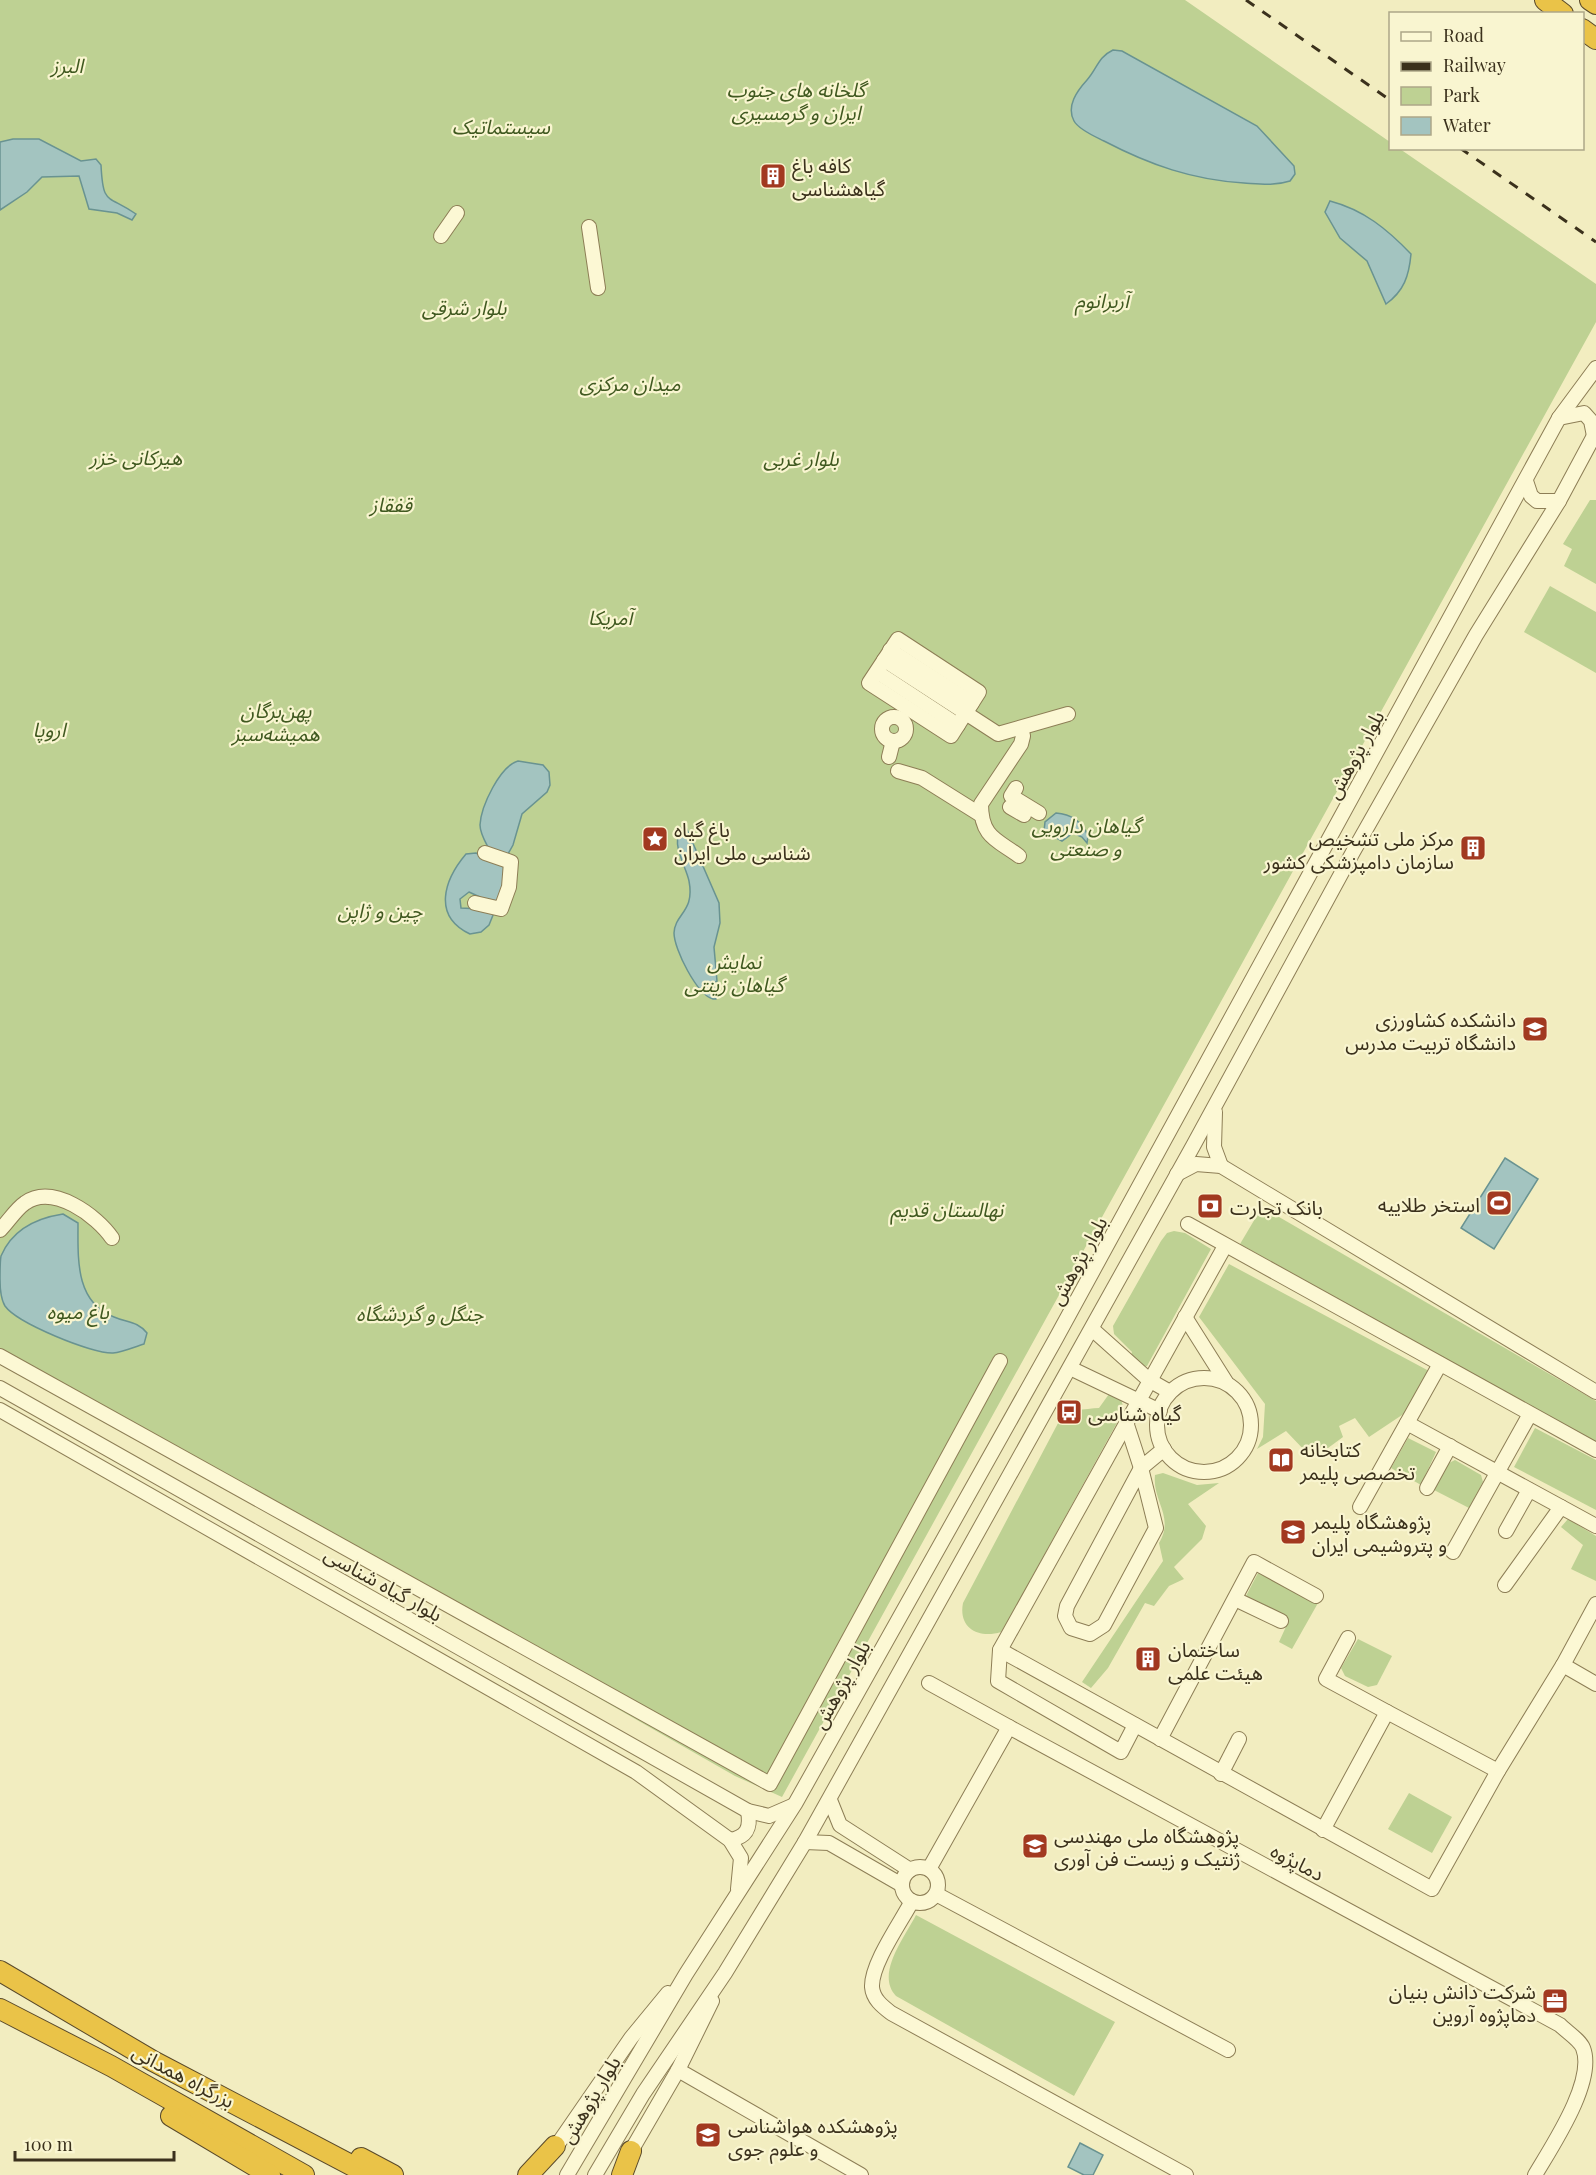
<svg xmlns="http://www.w3.org/2000/svg" width="1596" height="2175" font-family="'Playfair Display','Noto Sans Arabic',serif">
  <style>
    .green { fill: #bed193 }
    .water { fill: #a3c4c0; stroke: #699391; stroke-width: 1.5; fill-rule: evenodd }
    .lines { fill: none; stroke-linecap: round; stroke-linejoin: round }
    .minor-casing { stroke: #8d7e56; stroke-width: 16 }
    .highway-casing { stroke: #5a4a2b; stroke-width: 22 }
    .minor { stroke: #fcf8d4; stroke-width: 14 }
    .highway { stroke: #eac348; stroke-width: 20 }
    .rail { stroke: #3b311c; stroke-width: 3; stroke-dasharray: 10 10; stroke-linecap: butt }
    .labels { text-anchor: middle; dominant-baseline: central; stroke-width: 4.5; stroke-linejoin: round; paint-order: stroke }
    .park-label { font-size: 20px; font-style: italic; fill: #405920; stroke: #f9f5d0 }
    .poi-label { font-size: 20px; fill: #3b311c; stroke: #f9f5d0; text-anchor: start }
    .street-label { font-size: 20px; fill: #3b311c; stroke: #f9f5d0 }
  </style>
  <rect width="100%" height="100%" fill="#f2edc0"/>
  <g class="green">
    <polygon points="0,0 1185,0 1390,142 1390,148 1400,149 1596,284 1596,322 782,1797 735,1776 0,1356"/>
    <polygon points="1590,500 1596,500 1596,584 1564,566 1572,549 1563,544"/>
    <polygon points="1550,586 1596,612 1596,673 1524,632"/>
    <polygon points="1262,1207 1596,1401 1596,1443 1240,1244"/>
    <polygon points="1174,1231 1185,1233 1211,1249 1147,1366 1141,1368 1130,1358 1132,1352 1114,1334 1113,1326 1161,1241 1167,1233"/>
    <polygon points="1229,1264 1429,1371 1408,1411 1369,1437 1355,1418 1339,1426 1343,1437 1324,1451 1316,1443 1307,1453 1286,1431 1257,1449 1263,1437 1265,1404 1199,1317"/>
    <path d="M1109 1394 1121 1399 1124 1410 1010 1617 1001 1632C979 1639 958 1628 963 1603L1066 1408C1075 1412 1089 1408 1099 1408Z"/>
    <polygon points="1535,1428 1596,1460 1596,1510 1514,1467"/>
    <polygon points="1408,1438 1436,1452 1421,1485 1391,1468"/>
    <polygon points="1455,1460 1481,1475 1483,1482 1469,1508 1434,1490 1449,1463"/>
    <path d="M1163 1473 1197 1485 1219 1483 1188 1504 1206 1526 1202 1539 1174 1567 1184 1579 1169 1586 1154 1606 1145 1603 1108 1668 1091 1688 1082 1682 1163 1561 1159 1543C1175 1517 1152 1501 1155 1475Z"/>
    <polygon points="1568,1519 1596,1536 1596,1581 1571,1569 1583,1545 1561,1527"/>
    <polygon points="1258,1573 1318,1603 1292,1649 1279,1642 1289,1620 1246,1596"/>
    <polygon points="1358,1639 1392,1656 1377,1685 1368,1687 1345,1676 1341,1668"/>
    <polygon points="1409,1793 1452,1817 1432,1853 1388,1829"/>
    <path d="M916 1915 1115 2022 1074 2096 896 1996C875 1974 905 1937 916 1915Z"/>
  </g>
  <g class="water">
    <path d="M1113 50 1122 51 1257 126 1294 166 1295 174 1290 181C1275 186 1260 184 1244 183 1193 180 1150 165 1104 141 1096 137 1079 130 1074 121 1066 106 1077 91 1087 80 1097 69 1098 57 1113 50Z"/>
    <path d="M13 139H39L81 161 96 159 101 165C103 206 107 194 136 214L132 220 117 213 89 209 79 176 42 177 27 192 0 210V142Z"/>
    <path d="M1330 201C1364 210 1387 229 1411 254 1409 276 1404 291 1386 304L1367 261 1340 238 1325 212Z"/>
    <path d="M518 761 543 765 549 772 550 785 547 792 522 814 513 845 503 863 506 883 489 925 481 932 470 934C432 916 444 880 466 854L476 853 482 856 490 851C486 843 480 834 480 825 481 806 500 766 518 761ZM469 892 480 897V909L461 908 460 899Z"/>
    <path d="M1056 813C1072 814 1082 822 1088 836L1087 843 1082 837 1073 833 1062 841 1044 831 1045 822Z"/>
    <path d="M685 825 719 903 720 923 714 947 717 981 712 984 718 991 716 999H713C697 995 674 949 674 933 675 913 695 912 689 881 686 865 667 839 685 825Z"/>
    <polygon points="1505,1158 1538,1179 1494,1249 1461,1228"/>
    <path d="M63 1214 78 1223C78 1259 75 1302 114 1317 128 1323 137 1321 147 1333L144 1344C134 1347 123 1352 113 1353 92 1354 17 1323 5 1306 0 1298 0 1287 0 1279 0 1272 0 1262 1 1256 12 1230 37 1218 63 1214Z"/>
    <polygon points="1080,2143 1103,2155 1093,2175 1084,2175 1068,2167"/>
  </g>
  <g class="lines">
    <defs>
      <g id="minor">
        <polyline points="589,227 598,288"/>
        <polyline points="441,236 457,213"/>
        <polyline points="1559,418 1584,413 1591,421 1594,436"/>
        <polyline points="1526,481 1531,496 1537,501 1559,501"/>
        <polygon points="898,639 979,692 951,736 869,683"/>
        <polyline points="890,650 972,703"/>
        <polyline points="884,660 998,734 1068,714"/>
        <polyline points="877,672 958,725"/>
        <circle cx="894" cy="729" r="12"/>
        <polyline points="889,757 893,741"/>
        <polyline points="898,771 922,778 981,815"/>
        <polyline points="1016,788 1011,796 1039,813"/>
        <polyline points="1010,807 1024,815"/>
        <path d="M1019 856C998 840 981 838 981 804L1021 744 1023 736 1021 728"/>
        <polyline points="475,903 501,909 509,887 511,862 485,853"/>
        <polyline points="1215,1112 1214,1147 1221,1166"/>
        <polyline points="1177,1174 1196,1164 1221,1166 1596,1392"/>
        <polyline points="1188,1224 1596,1450"/>
        <path d="M0 1230C8 1222 16 1209 25 1203 53 1183 97 1216 112 1238"/>
        <polyline points="1225,1246 1000,1650 1432,1889 1498,1771 1563,1665 1596,1684"/>
        <polyline points="1185,1317 1226,1382"/>
        <polyline points="1092,1329 1149,1380 1170,1392"/>
        <polyline points="0,1356 770,1784 1000,1361"/>
        <polyline points="1070,1368 1160,1411"/>
        <circle cx="1204" cy="1425" r="47"/>
        <polyline points="0,1388 748,1811 769,1816 792,1806"/>
        <polyline points="0,1410 636,1772 730,1840 741,1858 738,1889"/>
        <polyline points="1126,1422 1141,1468 1164,1449"/>
        <polyline points="1407,1423 1596,1526"/>
        <polygon points="1141,1468 1156,1528 1104,1625 1090,1634 1071,1628 1065,1616 1067,1606"/>
        <polyline points="1427,1488 1450,1446"/>
        <polyline points="1360,1507 1440,1364"/>
        <polyline points="1506,1531 1529,1490"/>
        <polyline points="1453,1552 1530,1414"/>
        <polyline points="1505,1585 1561,1507"/>
        <polyline points="1235,1599 1281,1621"/>
        <polyline points="1000,1650 998,1681 1121,1752 1135,1725"/>
        <polyline points="1563,1665 1596,1604"/>
        <polyline points="929,1683 1009,1727"/>
        <polyline points="1387,1712 1498,1771"/>
        <polyline points="1160,1739 1254,1562 1316,1596"/>
        <polyline points="1221,1774 1239,1739"/>
        <polyline points="830,1800 840,1825 910,1870"/>
        <polyline points="1323,1830 1387,1712 1326,1679 1348,1638"/>
        <path d="M730 1840C747 1837 751 1828 748 1811"/>
        <polyline points="805,1842 829,1843 902,1885"/>
        <circle cx="920" cy="1885" r="18"/>
        <path d="M929 1869 1009 1727 1560 2025C1567 2032 1580 2040 1583 2048 1596 2081 1552 2146 1535 2175"/>
        <polyline points="936,1894 1228,2050"/>
        <path d="M912 1901C901 1922 871 1964 872 1987 873 1999 882 2006 891 2013L1186 2175"/>
        <polyline points="678,2070 861,2175"/>
        <polyline points="551,2154 631,2038 668,1993"/>
        <polyline points="627,2158 678,2070 712,2001"/>
        <polyline points="567,2175 686,1974 795,1804 1054,1342 1559,418 1596,368"/>
        <polyline points="595,2175 643,2094 725,1973 805,1842 1193,1146 1353,852 1476,635 1559,501 1596,432"/>
      </g>
      <g id="highway">
        <polyline points="1545,0 1563,14"/>
        <polyline points="1590,0 1596,4"/>
        <polyline points="1582,29 1596,39"/>
        <polyline points="0,1971 153,2061 370,2175"/>
        <polyline points="0,2009 111,2066 304,2175"/>
        <polyline points="171,2116 270,2175"/>
        <polyline points="361,2158 393,2175"/>
        <polyline points="528,2175 555,2146"/>
        <polyline points="622,2175 631,2151"/>
      </g>
    </defs>
    <use href="#minor" class="minor-casing"/>
    <use href="#highway" class="highway-casing"/>
    <use href="#minor" class="minor"/>
    <use href="#highway" class="highway"/>
    <g class="rail">
      <polyline points="1246,0 1390,100"/>
      <polyline points="1460,148 1596,242"/>
    </g>
  </g>
  <defs>
    <symbol id="building-square" viewBox="-11 -11 22 22"><rect x="-9" y="-9" width="18" height="18" rx="4" fill="#a23920" stroke="#f9f5d0"/><path d="M-4-6H4V6H1V3H-1V6H-4ZM-2.5-4.3h1.7v1.8h-1.7ZM.8-4.3h1.7v1.8H.8ZM-2.5-1h1.7V.8h-1.7ZM.8-1h1.7V.8H.8Z" fill="#fff"/></symbol>
    <symbol id="sight-square" viewBox="-11 -11 22 22"><rect x="-9" y="-9" width="18" height="18" rx="4" fill="#a23920" stroke="#f9f5d0"/><path d="M0-6L1.8-2.2L6-1.7L2.9 1.2L3.7 5.4L0 3.3L-3.7 5.4L-2.9 1.2L-6-1.7L-1.8-2.2Z" fill="#fff"/></symbol>
    <symbol id="university-square" viewBox="-11 -11 22 22"><rect x="-9" y="-9" width="18" height="18" rx="4" fill="#a23920" stroke="#f9f5d0"/><path d="M0-5L7-2L0 1L-7-2ZM-4 1L0 2.5L4 1V4Q0 6-4 4Z" fill="#fff"/></symbol>
    <symbol id="stadium-square" viewBox="-11 -11 22 22"><rect x="-9" y="-9" width="18" height="18" rx="4" fill="#a23920" stroke="#f9f5d0"/><path d="M0-5a6.5 5 0 1 0 0 10a6.5 5 0 1 0 0-10ZM-3.5-1.8h7v3.6h-7Z" fill="#fff"/></symbol>
    <symbol id="bank-square" viewBox="-11 -11 22 22"><rect x="-9" y="-9" width="18" height="18" rx="4" fill="#a23920" stroke="#f9f5d0"/><path d="M-6-4H6V4H-6ZM0-2.3a2.3 2.3 0 1 0 0 4.6a2.3 2.3 0 1 0 0-4.6Z" fill="#fff"/></symbol>
    <symbol id="bus-square" viewBox="-11 -11 22 22"><rect x="-9" y="-9" width="18" height="18" rx="4" fill="#a23920" stroke="#f9f5d0"/><path d="M-5-6H5V4H4V6H2V4H-2V6H-4V4H-5ZM-3.5-4V0h7V-4ZM-3.5 1.2v1.5H-2V1.2ZM2 1.2v1.5H3.5V1.2Z" fill="#fff"/></symbol>
    <symbol id="library-square" viewBox="-11 -11 22 22"><rect x="-9" y="-9" width="18" height="18" rx="4" fill="#a23920" stroke="#f9f5d0"/><path d="M-6-4Q-3-5.5-.7-3.5V5Q-3 3-6 4ZM6-4Q3-5.5 .7-3.5V5Q3 3 6 4Z" fill="#fff"/></symbol>
    <symbol id="office-square" viewBox="-11 -11 22 22"><rect x="-9" y="-9" width="18" height="18" rx="4" fill="#a23920" stroke="#f9f5d0"/><path d="M-6-3h4V-5.5h4V-3h4V5H-6ZM-1-4.5V-3h2v-1.5ZM-6 0V1H6V0Z" fill="#fff"/></symbol>
  </defs>
  <g fill-rule="evenodd">
    <use href="#building-square" x="758" y="161" width="30" height="30"/>
    <use href="#sight-square" x="640" y="824" width="30" height="30"/>
    <use href="#building-square" x="1458" y="833" width="30" height="30"/>
    <use href="#university-square" x="1520" y="1014" width="30" height="30"/>
    <use href="#stadium-square" x="1484" y="1188" width="30" height="30"/>
    <use href="#bank-square" x="1195" y="1191" width="30" height="30"/>
    <use href="#bus-square" x="1054" y="1397" width="30" height="30"/>
    <use href="#library-square" x="1266" y="1445" width="30" height="30"/>
    <use href="#university-square" x="1278" y="1517" width="30" height="30"/>
    <use href="#building-square" x="1133" y="1644" width="30" height="30"/>
    <use href="#university-square" x="1020" y="1831" width="30" height="30"/>
    <use href="#office-square" x="1540" y="1986" width="30" height="30"/>
    <use href="#university-square" x="693" y="2120" width="30" height="30"/>
  </g>
  <g class="labels">
    <g class="park-label">
      <text x="67" y="64">البرز</text>
      <text x="796" y="88">گلخانه های جنوب<tspan x="796" dy="23">ایران و گرمسیری</tspan></text>
      <text x="501" y="125">سیستماتیک</text>
      <text x="1102" y="299">آربرانوم</text>
      <text x="464" y="306">بلوار شرقی</text>
      <text x="630" y="382">میدان مرکزی</text>
      <text x="136" y="456">هیرکانی خزر</text>
      <text x="801" y="457">بلوار غربی</text>
      <text x="391" y="503">قفقاز</text>
      <text x="610" y="616">آمریکا</text>
      <text x="276" y="709">پهن‌برگان<tspan x="276" dy="23">همیشه‌سبز</tspan></text>
      <text x="49" y="728">اروپا</text>
      <text x="1086" y="824">گیاهان دارویی<tspan x="1086" dy="23">و صنعتی</tspan></text>
      <text x="380" y="909">چین و ژاپن</text>
      <text x="734" y="960">نمایش<tspan x="734" dy="23">گیاهان زینتی</tspan></text>
      <text x="947" y="1208">نهالستان قدیم</text>
      <text x="78" y="1310">باغ میوه</text>
      <text x="420" y="1312">جنگل و گردشگاه</text>
    </g>
    <g class="poi-label">
      <text x="792" y="164">کافه باغ<tspan x="792" dy="23">گیاهشناسی</tspan></text>
      <text x="674" y="828">باغ گیاه‌<tspan x="674" dy="23">شناسی ملی ایران</tspan></text>
      <text x="1454" y="837" text-anchor="end">مرکز ملی تشخیص<tspan x="1454" dy="23">سازمان دامپزشکی کشور</tspan></text>
      <text x="1516" y="1018" text-anchor="end">دانشکده کشاورزی<tspan x="1516" dy="23">دانشگاه تربیت مدرس</tspan></text>
      <text x="1480" y="1203" text-anchor="end">استخر طلاییه</text>
      <text x="1230" y="1206">بانک تجارت</text>
      <text x="1088" y="1412">گیاه شناسی</text>
      <text x="1300" y="1448">کتابخانه<tspan x="1300" dy="23">تخصصی پلیمر</tspan></text>
      <text x="1312" y="1520">پژوهشگاه پلیمر<tspan x="1312" dy="23">و پتروشیمی ایران</tspan></text>
      <text x="1168" y="1648">ساختمان<tspan x="1168" dy="23">هیئت علمی</tspan></text>
      <text x="1054" y="1834">پژوهشگاه ملی مهندسی<tspan x="1054" dy="23">ژنتیک و زیست فن آوری</tspan></text>
      <text x="1536" y="1990" text-anchor="end">شرکت دانش بنیان<tspan x="1536" dy="23">دماپژوه آروین</tspan></text>
      <text x="728" y="2124">پژوهشکده هواشناسی<tspan x="728" dy="23">و علوم جوی</tspan></text>
    </g>
    <g class="street-label">
      <text transform="translate(1354 754) rotate(-61)">بلوار پژوهش</text>
      <text transform="translate(1077 1260) rotate(-61)">بلوار پژوهش</text>
      <text transform="translate(384 1583) rotate(29)">بلوار گیاه شناسی</text>
      <text transform="translate(840 1684) rotate(-61)">بلوار پژوهش</text>
      <text transform="translate(1298 1861) rotate(28)">دماپژوه</text>
      <text transform="translate(184 2075) rotate(28)">بزرگراه همدانی</text>
      <text transform="translate(589 2099) rotate(-59)">بلوار پژوهش</text>
    </g>
  </g>
  <rect x="1389" y="12" width="195" height="138" fill="#f9f5d0" stroke="#ada788" stroke-width="1.5"/>
  <rect x="1401" y="32" width="30" height="9" fill="#fcf8d4" stroke="#ada788" stroke-width="1.5"/>
  <text x="1443" y="42" font-size="18" fill="#3b311c">Road</text>
  <rect x="1401" y="62" width="30" height="9" fill="#3b311c" stroke="#ada788" stroke-width="1.5"/>
  <text x="1443" y="72" font-size="18" fill="#3b311c">Railway</text>
  <rect x="1401" y="87" width="30" height="18" fill="#bed193" stroke="#ada788" stroke-width="1.5"/>
  <text x="1443" y="102" font-size="18" fill="#3b311c">Park</text>
  <rect x="1401" y="117" width="30" height="18" fill="#a3c4c0" stroke="#ada788" stroke-width="1.5"/>
  <text x="1443" y="132" font-size="18" fill="#3b311c">Water</text>
  <path d="M15 2151v9h159v-9" fill="none" stroke="#3b311c" stroke-width="3"/>
  <text x="24" y="2151" font-size="18" fill="#3b311c" stroke="#f9f5d0" stroke-width="4.5" paint-order="stroke">100 m</text>
</svg>
